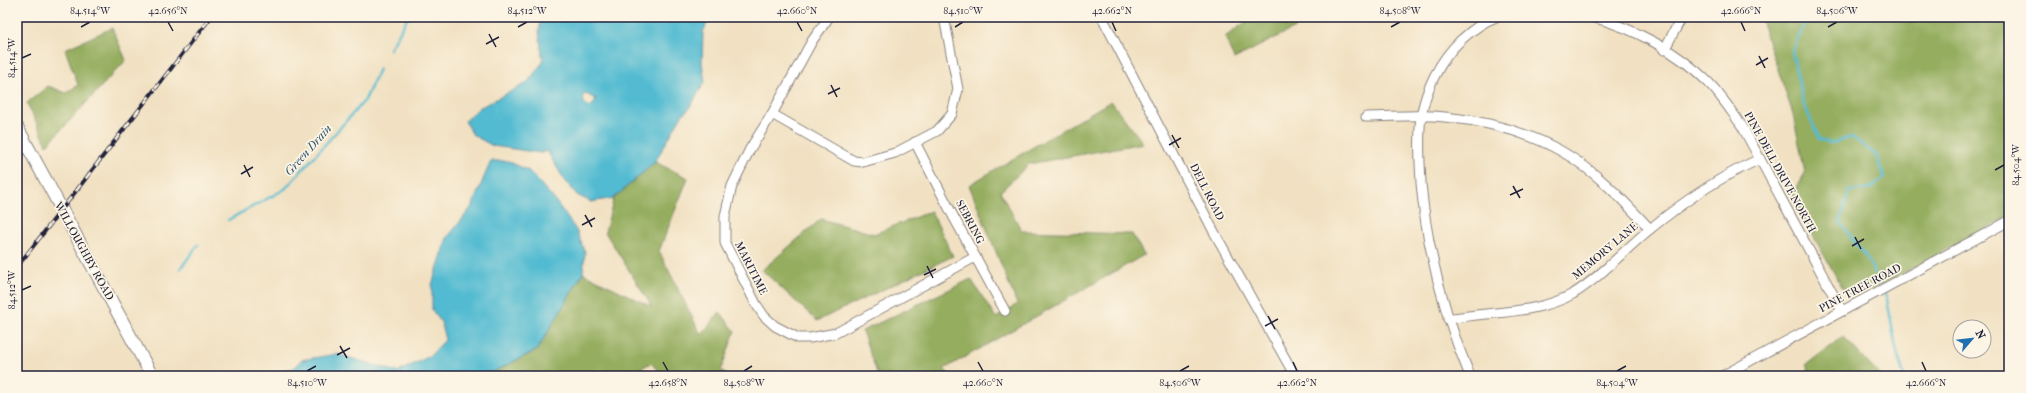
<svg xmlns="http://www.w3.org/2000/svg" width="2026" height="393" font-family="'IM FELL French Canon',serif">
  <style>
    .forest { fill: #94ad5f; stroke: #5b684d }
    .water { fill: #53bbd1; stroke: #3a6e86; fill-rule: evenodd }
    .lines { fill: none; stroke-linecap: round; stroke-linejoin: round }
    .stream { stroke: #53bbd1; stroke-width: 2.5 }
    .street-casing { stroke: #8a827e; stroke-width: 11 }
    .secondary-casing { stroke: #8a827e; stroke-width: 14 }
    .street { stroke: #fff; stroke-width: 9 }
    .secondary { stroke: #fff; stroke-width: 12 }
    .rail-casing { stroke: #22223b; stroke-width: 4 }
    .rail { stroke: #fcf5e5; stroke-width: 2.5; stroke-dasharray: 8; stroke-linecap: butt }
    .ticks { fill: none; stroke: #22223b; stroke-width: 1.5 }
    .labels { text-anchor: middle; dominant-baseline: central; stroke-width: 3.5; stroke-linejoin: round; paint-order: stroke }
    .street-label { font-size: 11px; fill: #22223b; stroke: #fcf5e5 }
    .water-label { font-size: 12px; font-style: italic; fill: #335870; stroke: #fcf5e5 }
    .neatline { fill: none; stroke: #22223b; stroke-width: 1.5 }
    .ticks-label { font-size: 10px; text-anchor: middle; fill: #22223b }
  </style>
  <rect width="100%" height="100%" fill="#fcf5e5"/>
  <filter id="ink" filterUnits="userSpaceOnUse"><feTurbulence type="fractalNoise" baseFrequency=".025" numOctaves="2"/><feDisplacementMap in="SourceGraphic" scale="8" xChannelSelector="R" yChannelSelector="G"/><feConvolveMatrix kernelMatrix="1 2 1 2 8 2 1 2 1" color-interpolation-filters="sRGB"/></filter>
  <filter id="wash" filterUnits="userSpaceOnUse"><feTurbulence type="fractalNoise" baseFrequency=".012" numOctaves="4" result="noise"/><feDisplacementMap in="SourceGraphic" scale="16" xChannelSelector="R" yChannelSelector="G"/><feGaussianBlur stdDeviation="0.9" result="paint"/><feColorMatrix in="noise" values="0 0 0 0 0 0 0 0 0 0 0 0 0 0 0 0 0 1.4 0 .05"/><feComposite in="paint" operator="in"/></filter>
  <g filter="url(#wash)">
    <rect width="100%" height="100%" fill="#f1e1c2"/>
    <g class="forest">
      <polygon points="1252,17 1316,17 1234,59 1225,37"/>
      <polygon points="1760,17 2009,17 2009,217 1850,301 1791,197 1805,173 1793,114"/>
      <polygon points="112,28 126,60 47,145 27,103 48,86 66,93 78,85 65,49"/>
      <polygon points="1111,101 1143,143 1029,164 1000,192 1022,231 1132,234 1144,255 944,369 951,376 878,376 862,331 971,279 996,318 1017,304 969,185"/>
      <polygon points="655,162 688,178 659,251 701,335 720,312 735,331 721,370 728,376 663,376 651,363 626,376 495,376 493,372 537,350 583,273 652,307 605,232 614,198"/>
      <polygon points="931,211 953,256 817,321 762,270 821,219 874,234"/>
      <polygon points="1843,336 1880,376 1812,376 1806,365"/>
    </g>
    <g class="water">
      <path d="M541 17H710L703 32 702 63 705 82 688 110 682 115 655 162 614 198 591 202 577 195 564 179 547 151 541 153 493 146 473 135 465 121 479 108 527 83 543 62 539 32ZM586 94 596 99 593 105 589 107 584 103 583 95Z"/>
      <polygon points="491,161 508,161 529,171 554,199 576,230 585,252 583,273 537,350 493,372 468,374 461,376 261,376 295,368 301,360 337,354 398,372 430,356 445,340 441,322 432,310 432,285 447,238 471,208"/>
    </g>
    <g class="lines">
      <g class="stream">
        <polyline points="1808,17 1792,51 1803,102 1819,139 1832,143 1852,137 1876,155 1884,178 1871,188 1849,191 1840,222 1867,258 1881,287"/>
        <polyline points="390,49 408,17"/>
        <polyline points="228,220 285,189 365,100 379,69"/>
        <polyline points="180,269 198,245"/>
        <polyline points="1884,291 1887,299 1896,349 1904,376"/>
      </g>
    </g>
  </g>
  <g filter="url(#ink)">
    <g class="lines">
      <defs>
        <g id="street">
          <polyline points="829,17 812,41 772,114 750,149 732,186 725,216 725,243 756,304 764,316 775,326 798,338 810,338 836,333 975,257"/>
          <polyline points="1102,17 1213,230 1295,376"/>
          <path d="M1592 17C1634 28 1678 52 1708 82 1721 95 1731 111 1742 126L1842 311"/>
          <polyline points="1664,50 1682,17"/>
          <polyline points="772,114 854,161 863,162 895,153 937,131 952,114 958,89 944,17"/>
          <path d="M1366 117C1392 117 1419 114 1445 117 1484 121 1527 132 1561 151 1595 170 1624 201 1650 229"/>
          <polyline points="915,142 952,214 1005,311"/>
          <path d="M1448 319C1489 311 1535 315 1573 294 1601 277 1624 250 1650 229 1683 202 1721 176 1760 159"/>
          <path d="M1470 376C1444 314 1427 251 1421 183 1420 161 1418 139 1421 117 1426 88 1440 60 1461 40 1472 30 1482 22 1496 17"/>
          <polyline points="1722,376 2009,221"/>
        </g>
        <polyline id="secondary" points="17,127 152,376"/>
      </defs>
      <use href="#street" class="street-casing"/>
      <use href="#secondary" class="secondary-casing"/>
      <use href="#street" class="street"/>
      <use href="#secondary" class="secondary"/>
      <defs>
        <polyline id="rail" points="17,267 211,17"/>
      </defs>
      <use href="#rail" class="rail-casing"/>
      <use href="#rail" class="rail"/>
    </g>
  </g>
  <path class="ticks" d="M168 22 173 31M797 22 802 31M1112 22 1116 31M1741 22 1745 31M81 27 90 22M518 27 527 22M955 27 963 22M1391 27 1400 22M1828 27 1837 22M489 34 496 47M486 44 499 37M1759 56 1765 68M22 58 31 54M1756 65 1768 58M831 85 837 97M828 94 840 88M1172 135 1179 148M1169 145 1181 138M244 165 250 177M1995 170 2004 165M241 174 253 167M1513 186 1520 198M1510 195 1523 189M585 215 592 227M582 225 595 218M1855 237 1861 249M1852 246 1864 239M927 266 933 278M924 275 936 269M22 290 31 286M1268 316 1275 329M1265 326 1278 319M340 346 347 358M337 355 350 348M663 362 668 371M978 362 983 371M1293 362 1297 371M1922 362 1926 371M307 371 316 366M744 371 752 366M1180 371 1189 366M1617 371 1626 366"/>
  <g class="labels">
    <g class="street-label">
      <text transform="translate(1780 172) rotate(61)">PINE DELL DRIVE NORTH</text>
      <text transform="translate(1207 192) rotate(63)">DELL ROAD</text>
      <text transform="translate(970 222) rotate(62)">SEBRING</text>
      <text transform="translate(84 251) rotate(61)">WILLOUGHBY ROAD</text>
      <text transform="translate(1605 251) rotate(-40)">MEMORY LANE</text>
      <text transform="translate(751 268) rotate(63)">MARITIME</text>
      <text transform="translate(1860 288) rotate(-28)">PINE TREE ROAD</text>
    </g>
    <g class="water-label">
      <text transform="translate(308 150) rotate(-48)">Green Drain</text>
    </g>
  </g>
  <rect width="2026" height="393" fill="none" stroke="#fcf5e5" stroke-width="44"/>
  <g transform="translate(1972 339) rotate(62)"><circle r="19" fill="#fcf5e5" stroke="#a5a1a1"/>
  <path d="M0-3L7 15L0 10L-7 15Z" fill="#1f6fb2"/>
  <text y="-6" font-size="11" font-weight="bold" text-anchor="middle" fill="#22223b">N</text>
  </g>
  <rect x="22" y="22" width="1982" height="349" class="neatline"/>
  <g class="ticks-label">
    <text x="90" y="14">84.514°W</text>
    <text x="168" y="14">42.656°N</text>
    <text x="527" y="14">84.512°W</text>
    <text x="797" y="14">42.660°N</text>
    <text x="963" y="14">84.510°W</text>
    <text x="1112" y="14">42.662°N</text>
    <text x="1400" y="14">84.508°W</text>
    <text x="1741" y="14">42.666°N</text>
    <text x="1837" y="14">84.506°W</text>
    <text transform="translate(11 58) rotate(-90)" y="4">84.514°W</text>
    <text transform="translate(2015 165) rotate(-90)" y="4">84.504°W</text>
    <text transform="translate(11 290) rotate(-90)" y="4">84.512°W</text>
    <text x="307" y="386">84.510°W</text>
    <text x="668" y="386">42.658°N</text>
    <text x="744" y="386">84.508°W</text>
    <text x="983" y="386">42.660°N</text>
    <text x="1180" y="386">84.506°W</text>
    <text x="1297" y="386">42.662°N</text>
    <text x="1617" y="386">84.504°W</text>
    <text x="1926" y="386">42.666°N</text>
  </g>
</svg>
